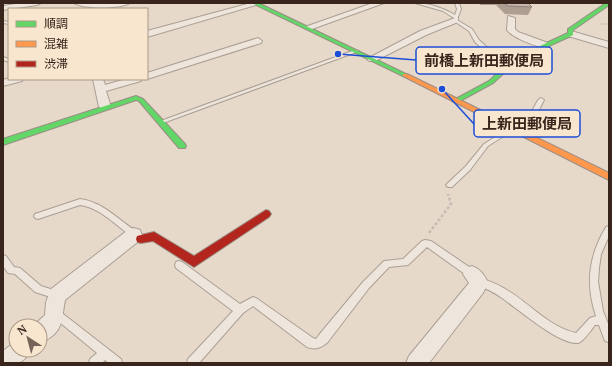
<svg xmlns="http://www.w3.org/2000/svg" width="612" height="366" font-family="'PT Serif','Noto Sans JP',serif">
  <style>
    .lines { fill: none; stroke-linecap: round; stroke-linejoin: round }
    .lane-casing { stroke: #ab9f94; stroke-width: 2 }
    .street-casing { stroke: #ab9f94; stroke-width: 2 }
    .fast-casing { stroke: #9a8e84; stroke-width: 2 }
    .slow-casing { stroke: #9a8e84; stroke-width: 2 }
    .jam-casing { stroke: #9a8e84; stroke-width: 2 }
    .path-far1 { stroke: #c6bcb4; stroke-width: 1.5; stroke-dasharray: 1.5 1; stroke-linecap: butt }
    .path { stroke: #c6bcb4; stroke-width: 2.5; stroke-dasharray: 3 2; stroke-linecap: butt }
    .lane { fill: #eee6dd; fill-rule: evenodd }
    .street { fill: #eee6dd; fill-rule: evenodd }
    .fast { fill: #63d668; fill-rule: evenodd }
    .slow { fill: #ff974d; fill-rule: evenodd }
    .jam { fill: #b3261e; fill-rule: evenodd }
    .wall { fill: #ae9d93 }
    .building { fill: #cab6ab; stroke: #8d7f78 }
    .leader { fill: none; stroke: #1d4ed8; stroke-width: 1.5 }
    .callout-dot { fill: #1d4ed8; stroke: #f8e6cf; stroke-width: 1.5 }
    .callout { fill: #f8e6cf; stroke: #1d4ed8; stroke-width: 1.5 }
    .callout-label { font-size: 15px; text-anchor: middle; font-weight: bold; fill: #3a251c }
  </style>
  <rect width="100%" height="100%" fill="#e6d9ca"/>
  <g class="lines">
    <defs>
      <g id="lane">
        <path d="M415 3C429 3 443 8 455 15L457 9 455 3H459L461 9 457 20 472 29 479 40 491 51 516 63 512 64 487 53 475 42 469 31 454 21V18L443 11Z"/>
        <polygon points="3,21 9,22 9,24 3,23"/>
        <polygon points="355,50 359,51 163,123 161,124 158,122"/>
        <polygon points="3,57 9,59 9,62 3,60"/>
        <polygon points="541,98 544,100 529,129 523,135 519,135 518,134 523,128 538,100"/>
        <polygon points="511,127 513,128 514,129 513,130 488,146 470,170 452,187 448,187 446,185 448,183 466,166 484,144"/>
        <path d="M80 199C104 202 119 221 139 233L140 235 139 237 136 238 133 237C116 226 101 208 80 205L38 219 35 218 34 216 35 214Z"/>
        <path d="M609 226V236L601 254 599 268 598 282 603 311 609 326V342L605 341 599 325H595C592 329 583 342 578 343 559 345 518 309 502 298 494 292 485 288 475 284L474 281 475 278 478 277C488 281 498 284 507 290 530 304 549 327 576 333L590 318 596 316C585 284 589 255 606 227Z"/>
        <path d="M425 240 431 241 475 271 476 274 475 277 472 278 469 277 427 247 408 265 389 267 369 288 327 343C320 348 316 350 307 347L253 306 243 313 199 363H187L188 359 233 311 176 268 175 265 176 262 179 261 182 262 240 304 253 297 256 298 313 338 316 339 319 335 363 282 384 261 403 259 422 241Z"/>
        <polygon points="3,255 6,256 14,267 20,268 41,286 60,292 62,295 60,298 57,299 35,292 15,274 8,273 3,266"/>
        <polygon points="55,308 58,310 121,359 122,363 109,363 105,360 102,363 89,363 90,359 97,353 52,316 50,313 52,310"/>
      </g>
      <g id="street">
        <polygon points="22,3 41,3 37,5 3,10 3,6"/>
        <path d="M74 3H130C121 9 83 9 74 3Z"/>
        <polygon points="251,3 259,4 147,37 147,31"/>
        <polygon points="373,3 384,3 312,29 305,27"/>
        <path d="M508 16 515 18V29L518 32 548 43V47C539 49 512 37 507 30Z"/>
        <polygon points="455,18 458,18 458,22 426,35 375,61 369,61 367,59 420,31"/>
        <polygon points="571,31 609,42 609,48 568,36 568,32"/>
        <polygon points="258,38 262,41 261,43 147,79 147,73"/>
        <polygon points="9,78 9,79 23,79 22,81 3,86 3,80"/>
        <polygon points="93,79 103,79 105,85 126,79 142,79 141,81 106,91 111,107 105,110 99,107"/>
        <path d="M134 228 140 230 142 235 140 240 65 300C61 321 64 333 40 343V326H33L45 315 46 302 51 289 128 230Z"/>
        <path d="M472 266C481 270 484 274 488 283L483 293 429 363H406L409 356 469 283 463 274 466 268Z"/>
        <path d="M16 341V350H30C24 365 17 363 3 363V351Z"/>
      </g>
      <g id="fast">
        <polygon points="252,3 258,3 408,75 403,76"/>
        <polygon points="606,3 609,3 609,5 573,30 573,35 518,60 493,83 458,102 454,102 452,101 489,81 514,58 568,33 568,29"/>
        <polygon points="136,96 143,99 185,144 186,146 185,148 179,148 139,101 136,100 3,145 3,139"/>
      </g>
      <polygon id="slow" points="403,74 407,74 609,173 609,180 403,76"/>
      <polygon id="jam" points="266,210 269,211 271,214 269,217 194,267 153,241 141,243 137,242 136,239 137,236 154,232 194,256"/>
    </defs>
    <use href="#lane" class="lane-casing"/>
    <use href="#street" class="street-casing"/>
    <use href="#fast" class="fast-casing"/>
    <use href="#slow" class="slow-casing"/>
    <use href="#jam" class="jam-casing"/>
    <polyline class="path-far1" points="601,24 609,24"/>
    <polyline class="path" points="429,233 451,204 448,194"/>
    <use href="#lane" class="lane"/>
    <use href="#street" class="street"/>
    <use href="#fast" class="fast"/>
    <use href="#slow" class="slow"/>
    <use href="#jam" class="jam"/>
  </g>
  <polygon class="wall" points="479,3 530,3 529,4 532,7 528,15 505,14 496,5 480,5"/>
  <polygon class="building" points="504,3 528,3 532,7 508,6"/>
  <path class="leader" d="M338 54L416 60M442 89L474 124"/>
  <g class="callout-dot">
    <circle cx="338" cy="54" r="4"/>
    <circle cx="442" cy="89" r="4"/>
  </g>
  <g class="callout">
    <rect x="416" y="47" width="136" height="27" rx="4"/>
    <rect x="474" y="110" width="106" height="27" rx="4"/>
  </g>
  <g class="callout-label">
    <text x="484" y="66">前橋上新田郵便局</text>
    <text x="527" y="129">上新田郵便局</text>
  </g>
  <rect width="612" height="366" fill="none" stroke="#3a251c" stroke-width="8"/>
  <rect x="8" y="8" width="140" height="72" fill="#f8e6cf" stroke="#ac9987"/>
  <rect x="16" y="21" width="20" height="6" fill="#63d668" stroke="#ac9987"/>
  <text x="44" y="28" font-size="12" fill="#3a251c">順調</text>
  <rect x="16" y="41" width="20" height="6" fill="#ff974d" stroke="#ac9987"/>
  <text x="44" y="48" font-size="12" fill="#3a251c">混雑</text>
  <rect x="16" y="61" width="20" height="6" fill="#b3261e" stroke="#ac9987"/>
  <text x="44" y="68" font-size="12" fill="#3a251c">渋滞</text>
  <g transform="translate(28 338) rotate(324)"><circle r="19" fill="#f8e6cf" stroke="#ac9987"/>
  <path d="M0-3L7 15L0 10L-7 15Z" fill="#766459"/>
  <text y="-6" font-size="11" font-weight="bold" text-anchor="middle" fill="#3a251c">N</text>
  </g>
</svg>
